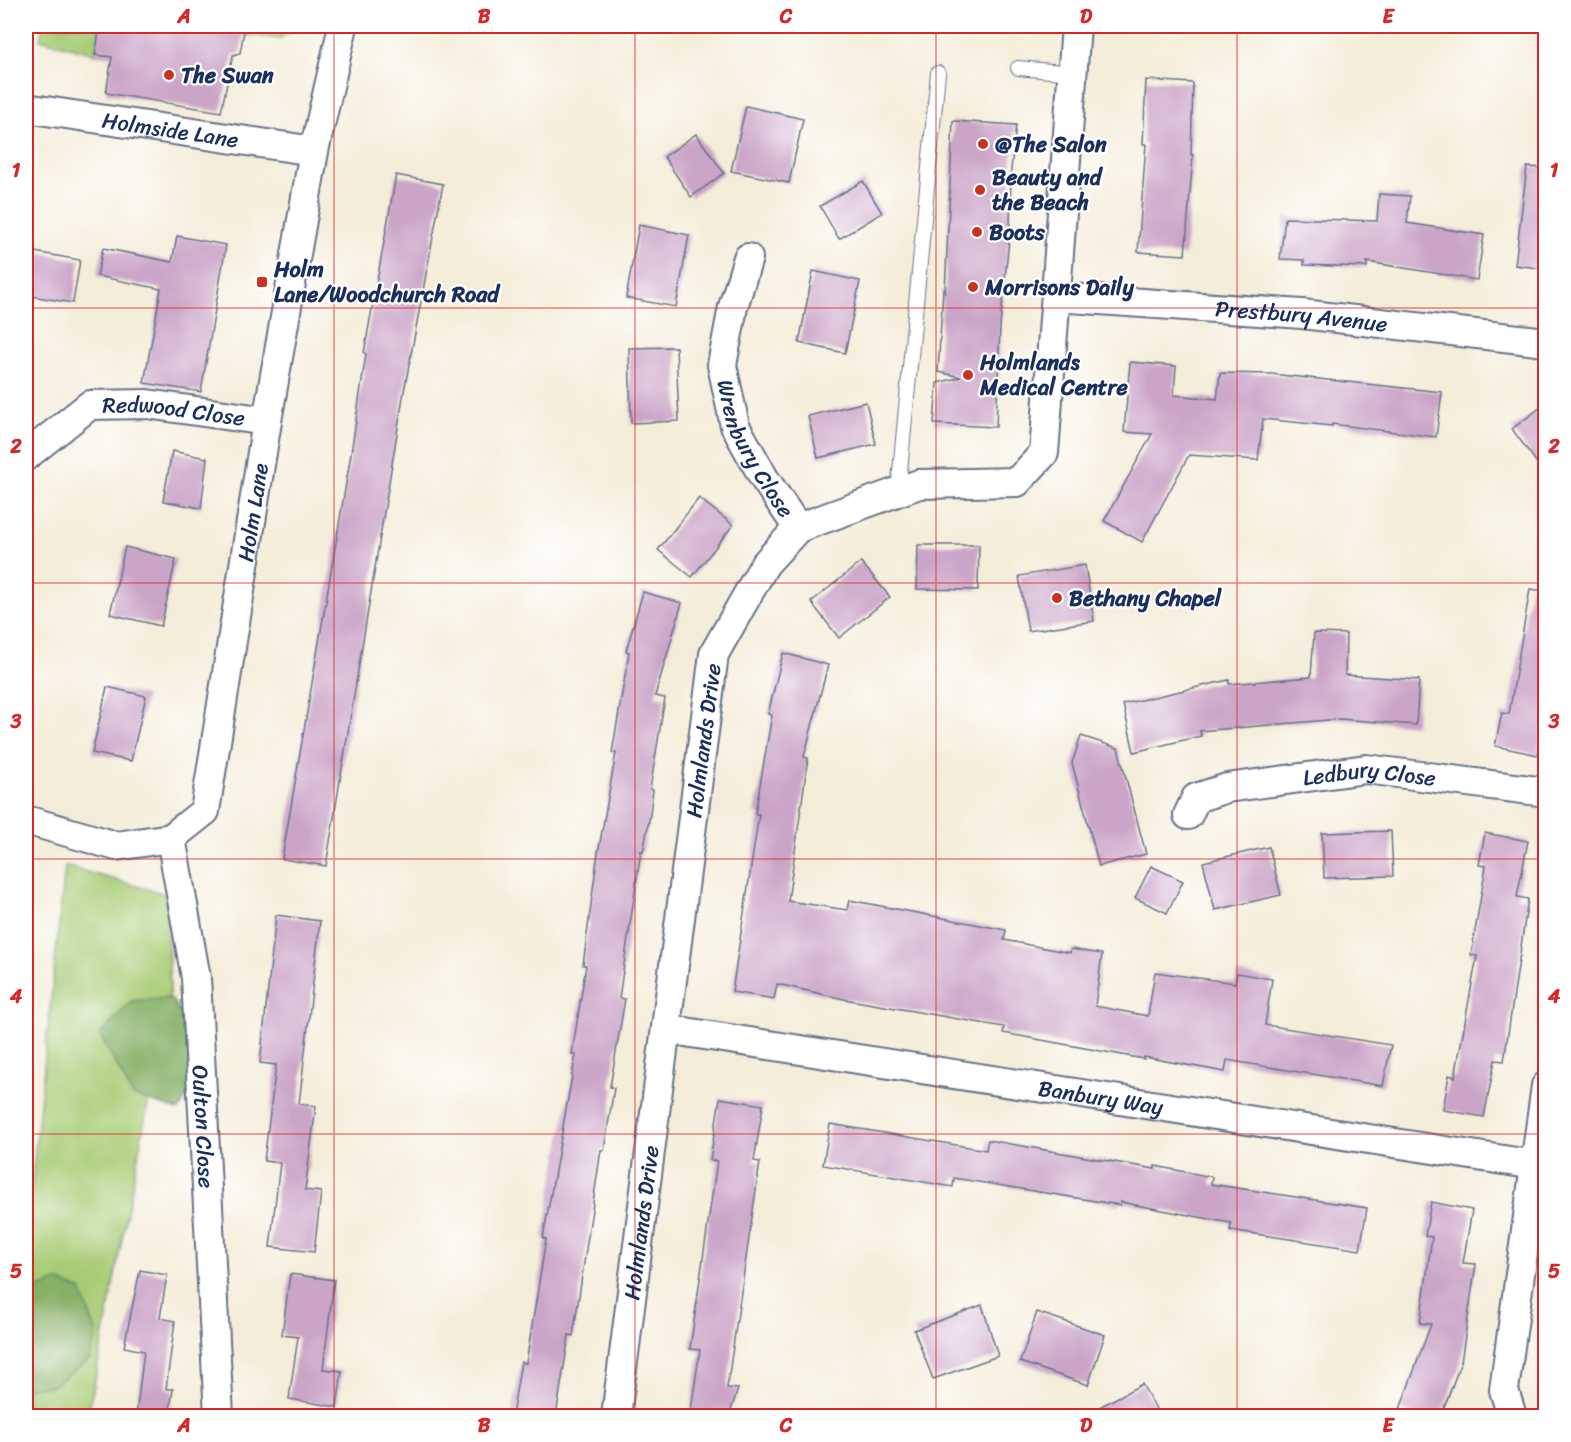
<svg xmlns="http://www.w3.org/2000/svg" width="1571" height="1442" font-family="Sriracha,sans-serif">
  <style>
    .green { fill: #a8cc75; stroke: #627e6a; stroke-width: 1.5 }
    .forest { fill: #86b066; stroke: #507062; stroke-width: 1.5 }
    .building { fill: #cba5c8 }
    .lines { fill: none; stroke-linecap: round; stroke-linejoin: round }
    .lane-casing { stroke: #677289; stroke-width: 16 }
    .street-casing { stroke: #677289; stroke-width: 32 }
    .lane { stroke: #fff; stroke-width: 14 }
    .street { stroke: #fff; stroke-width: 28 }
    .grid { fill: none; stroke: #d62828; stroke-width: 1.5; stroke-opacity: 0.55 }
    .poi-dot { fill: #c8321e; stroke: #fff; stroke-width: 2 }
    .labels { text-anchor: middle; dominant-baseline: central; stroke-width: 4.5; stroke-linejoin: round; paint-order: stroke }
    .poi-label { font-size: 22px; font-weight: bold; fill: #1b2f5e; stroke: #fff; text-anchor: start }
    .street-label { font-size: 22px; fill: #1b2f5e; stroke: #fff }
    .neatline { fill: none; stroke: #d62828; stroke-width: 2 }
    .grid-label { font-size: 20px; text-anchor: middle; font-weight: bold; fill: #d62828 }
  </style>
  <rect width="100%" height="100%" fill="#fff"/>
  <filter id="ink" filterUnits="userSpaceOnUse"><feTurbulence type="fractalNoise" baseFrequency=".0167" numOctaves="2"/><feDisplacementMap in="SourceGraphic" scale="12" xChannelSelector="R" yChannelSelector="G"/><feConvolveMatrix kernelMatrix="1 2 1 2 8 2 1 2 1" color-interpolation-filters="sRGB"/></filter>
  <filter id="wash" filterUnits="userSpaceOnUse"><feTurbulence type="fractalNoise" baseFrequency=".008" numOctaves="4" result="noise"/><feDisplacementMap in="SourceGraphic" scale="24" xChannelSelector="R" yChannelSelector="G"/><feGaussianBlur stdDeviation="1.35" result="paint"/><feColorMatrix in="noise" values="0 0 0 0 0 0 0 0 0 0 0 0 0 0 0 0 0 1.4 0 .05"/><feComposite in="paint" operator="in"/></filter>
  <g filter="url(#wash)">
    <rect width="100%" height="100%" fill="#f4edd9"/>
    <g class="green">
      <polygon points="43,26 100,26 95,54 40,39"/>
      <polygon points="245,26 297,26 279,39 244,34"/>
      <polygon points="65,866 166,894 170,989 88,1416 26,1416 26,1237"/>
    </g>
    <g class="forest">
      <polygon points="171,998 193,1034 194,1084 179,1110 133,1096 100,1035 131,1001"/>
      <polygon points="57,1281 81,1290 97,1334 89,1360 52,1386 26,1388 26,1300 31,1291"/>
    </g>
    <g id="blocks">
      <g class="building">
        <polygon points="100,26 245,26 240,53 233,55 221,112 106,93 112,57 95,55"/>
        <polygon points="1146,80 1193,83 1191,155 1193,155 1185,255 1138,252 1146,144 1143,144"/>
        <polygon points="746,106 803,119 789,183 731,171"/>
        <polygon points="953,121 1016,125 1011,169 1010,230 1000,326 996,427 934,424 937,383 961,377 938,372 943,289 945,292"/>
        <polygon points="696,134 724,173 691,197 664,157"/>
        <polygon points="1527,167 1545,168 1545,269 1515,265"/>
        <polygon points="396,175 443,184 403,397 326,866 282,859 350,460 366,354 364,353"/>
        <polygon points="863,181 882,213 839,239 820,206"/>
        <polygon points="1379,194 1410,196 1407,223 1484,235 1477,280 1367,262 1367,267 1304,265 1304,260 1280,259 1285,218 1377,221"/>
        <polygon points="639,225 689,235 676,307 626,298"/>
        <polygon points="177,236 226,245 201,392 144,383 161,289 97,276 103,248 172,262"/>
        <polygon points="29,251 80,260 73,303 26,295"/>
        <polygon points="813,271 860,281 845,353 799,343"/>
        <polygon points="676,347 679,421 631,423 629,348"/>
        <polygon points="1130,362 1176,366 1174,395 1217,399 1220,373 1271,374 1442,392 1436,437 1332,424 1332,426 1263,419 1258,460 1189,455 1142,542 1104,521 1152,434 1124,432"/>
        <polygon points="866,402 876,444 818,458 808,416"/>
        <polygon points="1545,404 1545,474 1512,429"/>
        <polygon points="172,451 207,458 201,508 163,501"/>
        <polygon points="699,498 733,525 692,577 658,550"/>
        <polygon points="918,545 979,545 978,590 917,589"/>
        <polygon points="125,547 176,559 161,626 110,614"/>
        <polygon points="861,562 890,597 839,638 811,602"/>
        <polygon points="1085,565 1094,621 1028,631 1019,576"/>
        <polygon points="1530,589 1545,591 1545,712 1538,755 1495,746 1502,713 1509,714"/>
        <polygon points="643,592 682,603 655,696 665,698 650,789 653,790 649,821 643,852 641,851 619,998 625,999 610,1087 614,1088 604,1150 601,1150 573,1336 569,1335 556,1416 512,1416 521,1362 526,1363 546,1239 543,1238 576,1054 572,1054 586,965 583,965 597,859 616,753 612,753 629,652 626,651"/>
        <polygon points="1314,633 1346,634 1345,675 1419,680 1416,725 1340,719 1200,731 1201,736 1134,752 1123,704 1229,680 1229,684 1311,677"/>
        <polygon points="783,653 828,665 804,757 808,758 788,901 847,910 849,900 1006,930 1004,940 1070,953 1071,949 1102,954 1095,1006 1148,1016 1155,972 1235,983 1237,973 1272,979 1265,1025 1391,1045 1383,1086 1227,1060 1225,1072 1144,1057 1144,1059 1003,1033 1004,1027 844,999 777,984 774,999 732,992 759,814 755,814 772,715 768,714"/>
        <polygon points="107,687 146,696 131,761 92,753"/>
        <polygon points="1081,736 1118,748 1146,854 1099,866 1072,763"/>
        <polygon points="1391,831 1393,876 1324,878 1322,833"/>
        <polygon points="1485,833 1528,841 1517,897 1528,899 1504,1061 1495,1060 1484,1117 1443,1110 1449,1075 1455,1077 1477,956 1471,955 1486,866 1479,865"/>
        <polygon points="1269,847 1281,895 1215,910 1203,862"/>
        <polygon points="1151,866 1183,881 1167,913 1135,898"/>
        <polygon points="276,915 320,921 299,1104 316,1106 305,1190 321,1192 314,1252 270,1247 280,1163 264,1161 276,1065 260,1063"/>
        <polygon points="720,1098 763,1105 754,1161 760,1162 727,1388 738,1389 729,1416 690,1416 700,1350 690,1349 717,1161 710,1160"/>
        <polygon points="830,1124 986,1150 988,1140 1155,1169 1155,1166 1212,1177 1211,1184 1367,1208 1360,1250 1230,1230 1231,1223 1120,1202 1120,1205 954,1178 953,1187 823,1165"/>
        <polygon points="1431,1202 1472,1210 1463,1263 1476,1264 1461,1362 1441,1416 1418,1416 1400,1409 1431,1324 1420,1323 1432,1237 1425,1236"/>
        <polygon points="140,1270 167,1275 160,1318 175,1321 166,1389 173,1389 169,1416 136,1416 144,1351 124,1347"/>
        <polygon points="290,1274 334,1280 323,1369 342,1371 337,1407 289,1399 298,1337 282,1335"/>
        <polygon points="982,1305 998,1356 933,1379 914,1330"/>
        <polygon points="1037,1312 1105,1335 1088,1385 1020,1362"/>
        <polygon points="1142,1384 1160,1416 1083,1416"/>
      </g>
    </g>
  </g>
  <g filter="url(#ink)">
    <use href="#blocks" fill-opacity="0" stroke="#677289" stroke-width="1.5"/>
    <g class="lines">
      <defs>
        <g id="lane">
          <polyline points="1018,68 1073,73"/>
          <polyline points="898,492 938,73"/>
        </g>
        <g id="street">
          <path id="s1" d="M26 108 314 151"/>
          <path id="s2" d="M748 258 733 307 722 365 735 426 764 478 798 528"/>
          <path id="s3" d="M1056 297 1302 314 1546 342"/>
          <path id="s4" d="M26 456 90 405 147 404 267 421"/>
          <path id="s5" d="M1188 815 1196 798 1227 788 1366 769 1546 792"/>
          <path id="s6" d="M26 820 116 846 171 838 205 811 267 421 314 151 343 26"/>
          <path id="s7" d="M171 838 196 978 219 1416"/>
          <path id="s8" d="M666 1029 1535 1165"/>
          <path id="s9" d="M616 1416 714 654 765 564 798 528 919 484 1017 482 1044 453 1076 26"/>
          <polyline points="1512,1416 1504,1390 1546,1086"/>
        </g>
      </defs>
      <use href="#lane" class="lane-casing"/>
      <use href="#street" class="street-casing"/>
      <use href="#lane" class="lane"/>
      <use href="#street" class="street"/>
    </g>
  </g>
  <path class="grid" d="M334 26V1416M635 26V1416M936 26V1416M1237 26V1416M26 308H1546M26 583H1546M26 859H1546M26 1134H1546"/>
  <g class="poi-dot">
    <circle cx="169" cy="75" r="6"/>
    <circle cx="983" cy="144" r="6"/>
    <circle cx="980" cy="190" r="6"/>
    <circle cx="977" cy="232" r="6"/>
    <rect x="256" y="276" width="12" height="12" rx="3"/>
    <circle cx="973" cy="287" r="6"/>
    <circle cx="968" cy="375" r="6"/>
    <circle cx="1057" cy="598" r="6"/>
  </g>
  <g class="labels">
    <g class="poi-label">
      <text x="181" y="75">The Swan</text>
      <text x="995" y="144">@The Salon</text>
      <text x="992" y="177">Beauty and<tspan x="992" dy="25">the Beach</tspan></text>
      <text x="989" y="232">Boots</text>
      <text x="274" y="269">Holm<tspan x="274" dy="25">Lane/Woodchurch Road</tspan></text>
      <text x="985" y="287">Morrisons Daily</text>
      <text x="980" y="362">Holmlands<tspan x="980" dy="25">Medical Centre</tspan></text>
      <text x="1069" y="598">Bethany Chapel</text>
    </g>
    <g class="street-label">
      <text stroke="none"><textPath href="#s1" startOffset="146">Holmside Lane</textPath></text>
      <text stroke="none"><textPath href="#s3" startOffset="246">Prestbury Avenue</textPath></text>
      <text stroke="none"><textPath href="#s4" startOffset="166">Redwood Close</textPath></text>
      <text stroke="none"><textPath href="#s2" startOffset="201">Wrenbury Close</textPath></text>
      <text stroke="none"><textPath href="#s6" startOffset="495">Holm Lane</textPath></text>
      <text stroke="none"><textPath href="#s9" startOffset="681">Holmlands Drive</textPath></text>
      <text stroke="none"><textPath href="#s5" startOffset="195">Ledbury Close</textPath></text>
      <text stroke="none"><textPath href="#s8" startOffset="440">Banbury Way</textPath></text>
      <text stroke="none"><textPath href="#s7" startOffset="291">Oulton Close</textPath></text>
      <text stroke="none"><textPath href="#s9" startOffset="195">Holmlands Drive</textPath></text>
    </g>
  </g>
  <rect width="1571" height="1442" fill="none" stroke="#fff" stroke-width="66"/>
  <rect x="33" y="33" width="1505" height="1376" class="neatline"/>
  <g class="grid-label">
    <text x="184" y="23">A</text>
    <text x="484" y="23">B</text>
    <text x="786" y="23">C</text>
    <text x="1086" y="23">D</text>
    <text x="1388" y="23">E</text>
    <text x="16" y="177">1</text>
    <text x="1554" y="177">1</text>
    <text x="16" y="453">2</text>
    <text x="1554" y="453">2</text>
    <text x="16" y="728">3</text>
    <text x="1554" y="728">3</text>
    <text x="16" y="1003">4</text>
    <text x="1554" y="1003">4</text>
    <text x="16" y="1278">5</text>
    <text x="1554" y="1278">5</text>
    <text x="184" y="1432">A</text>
    <text x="484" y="1432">B</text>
    <text x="786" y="1432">C</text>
    <text x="1086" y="1432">D</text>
    <text x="1388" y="1432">E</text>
  </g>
</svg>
